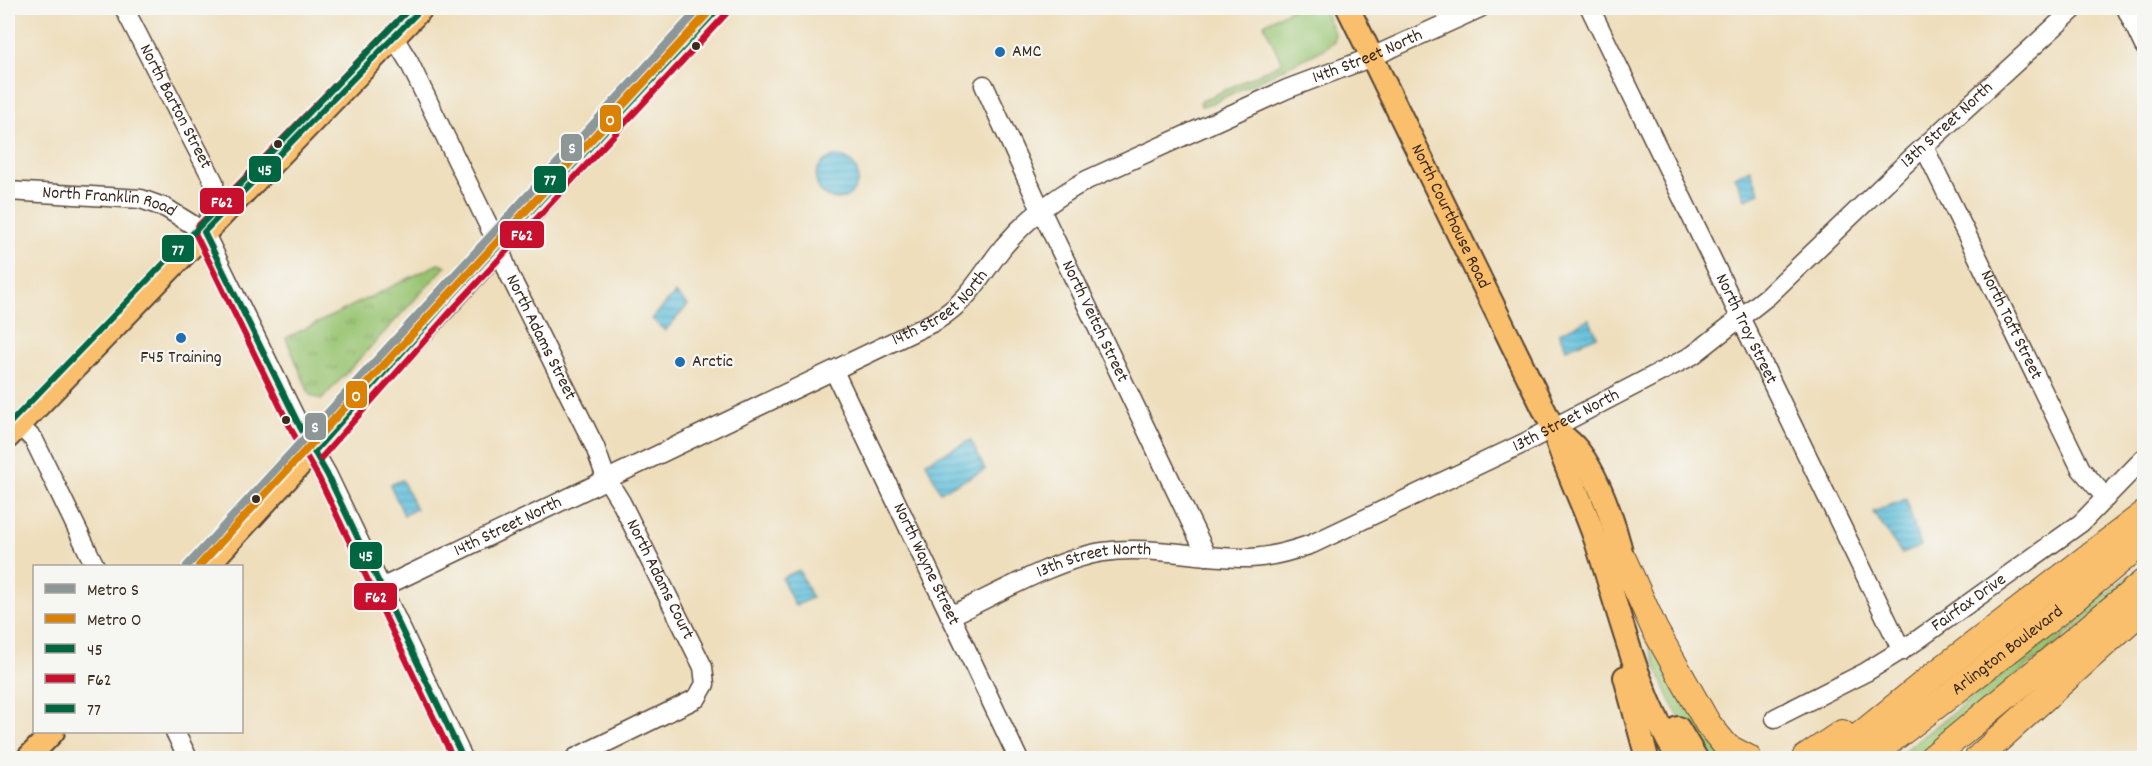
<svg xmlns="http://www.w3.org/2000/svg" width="2152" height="766" font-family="Dekko,sans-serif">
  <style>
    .grass { fill: #98c471; stroke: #6a7748; stroke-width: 1.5 }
    .park { fill: url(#park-tufts); stroke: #6a7748; stroke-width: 1.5 }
    .water { fill: url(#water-rules); stroke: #4c747c; stroke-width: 1.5 }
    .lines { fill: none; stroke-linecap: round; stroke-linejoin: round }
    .minor-casing { stroke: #564536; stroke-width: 21 }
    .major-casing { stroke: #564536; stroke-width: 26 }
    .highway-casing { stroke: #564536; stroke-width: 28 }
    .minor { stroke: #fff; stroke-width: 18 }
    .major { stroke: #f9bf6c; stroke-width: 22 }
    .highway { stroke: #f9bf6c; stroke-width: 26 }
    .bus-1-casing { stroke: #f6f6f2; stroke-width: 10 }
    .bus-2-casing { stroke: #f6f6f2; stroke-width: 10 }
    .bus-3-casing { stroke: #f6f6f2; stroke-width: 10 }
    .bus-1 { stroke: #006641; stroke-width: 6 }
    .bus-2 { stroke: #c8102e; stroke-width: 6 }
    .bus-3 { stroke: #006641; stroke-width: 6 }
    .metro-1-casing { stroke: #f6f6f2; stroke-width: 12 }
    .metro-2-casing { stroke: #f6f6f2; stroke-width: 12 }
    .metro-1 { stroke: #8d9797; stroke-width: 8 }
    .metro-2 { stroke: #db8103; stroke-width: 8 }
    .bus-dot { fill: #3b2a1e; stroke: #f6f6f2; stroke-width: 2 }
    .poi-dot { fill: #1f6fb2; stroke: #f6f6f2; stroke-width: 2 }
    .labels { text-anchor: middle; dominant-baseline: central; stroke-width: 4.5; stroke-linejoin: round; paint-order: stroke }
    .poi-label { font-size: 18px; fill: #3b2a1e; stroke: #f6f6f2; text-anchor: start }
    .street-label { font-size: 18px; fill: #3b2a1e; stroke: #f6f6f2 }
    .line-badge { stroke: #f6f6f2; stroke-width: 2 }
    .badge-label { font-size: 16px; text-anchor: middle; font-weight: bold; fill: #fff }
  </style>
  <defs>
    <pattern id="park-tufts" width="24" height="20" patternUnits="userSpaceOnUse" patternTransform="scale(1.5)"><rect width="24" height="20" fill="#98c471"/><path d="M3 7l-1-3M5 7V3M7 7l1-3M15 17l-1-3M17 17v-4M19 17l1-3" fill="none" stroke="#7d9f5c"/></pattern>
    <pattern id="water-rules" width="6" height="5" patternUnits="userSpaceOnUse" patternTransform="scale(1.5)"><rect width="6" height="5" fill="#5cbedb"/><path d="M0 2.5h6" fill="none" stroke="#4d9bb1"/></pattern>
  </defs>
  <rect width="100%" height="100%" fill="#f6f6f2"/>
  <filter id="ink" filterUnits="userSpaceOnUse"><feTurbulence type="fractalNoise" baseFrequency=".0167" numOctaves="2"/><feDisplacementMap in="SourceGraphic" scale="12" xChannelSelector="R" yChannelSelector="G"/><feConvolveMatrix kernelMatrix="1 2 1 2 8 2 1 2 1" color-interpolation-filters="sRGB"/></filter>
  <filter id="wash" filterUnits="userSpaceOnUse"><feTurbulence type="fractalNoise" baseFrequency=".008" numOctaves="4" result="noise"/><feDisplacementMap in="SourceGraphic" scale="24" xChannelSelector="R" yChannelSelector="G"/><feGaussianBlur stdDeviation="1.35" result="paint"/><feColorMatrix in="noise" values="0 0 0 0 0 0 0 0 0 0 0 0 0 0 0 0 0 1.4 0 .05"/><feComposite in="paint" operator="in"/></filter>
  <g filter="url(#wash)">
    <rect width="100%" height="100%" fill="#eedebc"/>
    <g class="grass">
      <polygon points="1293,8 1323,8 1335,35 1334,41 1322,50 1210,104 1201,106 1200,102 1282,63 1264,24"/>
      <polygon points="2144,564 2144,573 1961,720 1917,758 1895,758"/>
      <path d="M1646 634 1729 758H1704C1679 723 1657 677 1646 634Z"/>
    </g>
    <polygon class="park" points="438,264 446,266 321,400 310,395 286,338"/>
    <g class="water">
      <circle cx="837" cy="178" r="21"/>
      <polygon points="1750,169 1760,193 1745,199 1735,176"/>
      <polygon points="675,293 688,305 665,331 652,319"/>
      <polygon points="1589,319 1597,336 1566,349 1559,333"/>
      <polygon points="971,440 985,470 940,492 926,462"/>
      <polygon points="402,480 416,509 404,515 390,485"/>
      <polygon points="1906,499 1920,546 1902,554 1873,512"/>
      <polygon points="799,570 812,598 795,606 782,578"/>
    </g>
  </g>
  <g filter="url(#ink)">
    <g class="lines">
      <defs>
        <g id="minor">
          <path id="s1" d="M124 8 214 182V203L204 232"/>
          <path id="s2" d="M1590 8 1902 651"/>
          <polyline points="2126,8 2144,46"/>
          <path id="s3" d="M393 36 409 62 499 247 509 274 595 447 606 478 621 502 703 667 705 684 697 698 575 758"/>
          <path id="s4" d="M984 85 1041 210 1207 556"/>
          <path id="s5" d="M1924 147 2081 469 2106 498"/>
          <path id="s6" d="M8 191 141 199 166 208 204 232"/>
          <polyline points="204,232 300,427 327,474 463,758"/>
          <path id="s7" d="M834 371 1018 758"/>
          <polyline points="19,425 34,440 95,566"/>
          <path id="s8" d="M381 588 936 321C972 298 979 277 1004 246 1027 219 1055 197 1087 180L1287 89 1372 57 1480 8"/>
          <path id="s9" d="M950 616C994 596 1056 559 1103 552 1151 545 1201 559 1250 558 1272 557 1292 551 1312 544L1524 443 1693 355 1768 296 1903 166 2075 8"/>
          <path id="s10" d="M1775 718 1866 672 1916 641 2081 523 2144 458"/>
          <polyline points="175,732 188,758"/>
        </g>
        <g id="major">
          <path id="s11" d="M1348 8 1553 428C1564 468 1584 504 1597 544 1621 617 1637 692 1678 758"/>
          <path d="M1553 428C1560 434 1571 441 1577 449 1602 480 1620 540 1627 579"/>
          <polyline points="8,437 422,8"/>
          <polyline points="207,566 719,8"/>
          <polyline points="1625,677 1647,758"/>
          <polyline points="1678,728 1696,758"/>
          <polyline points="28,758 53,732"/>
        </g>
        <g id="highway">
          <polyline points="1624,561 1654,628 1708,724 1727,747 1748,758"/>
          <polyline points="1805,758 1842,733"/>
          <polyline points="1832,758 1929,679 2144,514"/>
          <path id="s12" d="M1868 758 2057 613 2144 541"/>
          <polyline points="1932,758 2144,582"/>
          <polyline points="1978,758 2144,608"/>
        </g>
      </defs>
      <use href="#minor" class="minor-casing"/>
      <use href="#major" class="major-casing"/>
      <use href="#highway" class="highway-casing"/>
      <use href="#minor" class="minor"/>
      <use href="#major" class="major"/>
      <use href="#highway" class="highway"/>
      <defs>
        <g id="bus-1">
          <polyline points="422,8 204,232 300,427 327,474 463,758"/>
          <polyline points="314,452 444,305 719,8"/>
        </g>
        <g id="bus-2">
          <polyline points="410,8 198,226 195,233 292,431 319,478 453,758"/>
          <polyline points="321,458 451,311 726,14"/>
        </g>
        <g id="bus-3">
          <polyline points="8,425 410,8"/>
          <polyline points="200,560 707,8"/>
        </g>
      </defs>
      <use href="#bus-1" class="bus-1-casing"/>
      <use href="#bus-2" class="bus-2-casing"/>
      <use href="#bus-3" class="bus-3-casing"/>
      <use href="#bus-1" class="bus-1"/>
      <use href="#bus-2" class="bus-2"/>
      <use href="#bus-3" class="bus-3"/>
      <defs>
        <polyline id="metro-1" points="187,566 700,8"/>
        <polyline id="metro-2" points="199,566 707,14"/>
      </defs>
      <use href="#metro-1" class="metro-1-casing"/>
      <use href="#metro-2" class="metro-2-casing"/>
      <use href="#metro-1" class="metro-1"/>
      <use href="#metro-2" class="metro-2"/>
    </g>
  </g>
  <g class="bus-dot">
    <circle cx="696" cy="46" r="5"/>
    <circle cx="278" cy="144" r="5"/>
    <circle cx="286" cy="420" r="5"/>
    <circle cx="256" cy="499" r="5"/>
  </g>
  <g class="poi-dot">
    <circle cx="1000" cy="52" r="6"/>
    <circle cx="181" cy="338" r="6"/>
    <circle cx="680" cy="362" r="6"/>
  </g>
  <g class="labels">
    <g class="poi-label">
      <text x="1012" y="52">AMC</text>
      <text x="181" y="358" text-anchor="middle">F45 Training</text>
      <text x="692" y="362">Arctic</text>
    </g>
    <g class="street-label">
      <text stroke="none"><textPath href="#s8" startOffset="1131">14th Street North</textPath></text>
      <text stroke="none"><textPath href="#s1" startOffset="111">North Barton Street</textPath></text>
      <text stroke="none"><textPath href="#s9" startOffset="1146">13th Street North</textPath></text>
      <text stroke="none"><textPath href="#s6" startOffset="102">North Franklin Road</textPath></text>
      <text stroke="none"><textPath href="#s11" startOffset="232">North Courthouse Road</textPath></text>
      <text stroke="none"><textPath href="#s8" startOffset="627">14th Street North</textPath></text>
      <text stroke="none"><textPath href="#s4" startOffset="261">North Veitch Street</textPath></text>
      <text stroke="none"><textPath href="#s5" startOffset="198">North Taft Street</textPath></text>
      <text stroke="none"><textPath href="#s2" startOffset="357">North Troy Street</textPath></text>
      <text stroke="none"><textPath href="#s3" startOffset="336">North Adams Street</textPath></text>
      <text stroke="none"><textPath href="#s9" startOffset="660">13th Street North</textPath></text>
      <text stroke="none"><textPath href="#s8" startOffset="141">14th Street North</textPath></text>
      <text stroke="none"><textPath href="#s7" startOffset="214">North Wayne Street</textPath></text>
      <text stroke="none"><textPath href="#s9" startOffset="156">13th Street North</textPath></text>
      <text stroke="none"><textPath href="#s3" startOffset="606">North Adams Court</textPath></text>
      <text stroke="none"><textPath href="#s10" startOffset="226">Fairfax Drive</textPath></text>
      <text stroke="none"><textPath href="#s12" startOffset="176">Arlington Boulevard</textPath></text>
    </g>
  </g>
  <g class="line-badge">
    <rect x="599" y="104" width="23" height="29" rx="6" fill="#db8103"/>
    <rect x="560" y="133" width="23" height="29" rx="6" fill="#8d9797"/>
    <rect x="248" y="155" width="34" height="28" rx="6" fill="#006641"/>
    <rect x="533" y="165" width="34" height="29" rx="6" fill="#006641"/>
    <rect x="199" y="187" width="46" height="28" rx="6" fill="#c8102e"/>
    <rect x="499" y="220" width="46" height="29" rx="6" fill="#c8102e"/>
    <rect x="161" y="234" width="34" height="29" rx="6" fill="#006641"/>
    <rect x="345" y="380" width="23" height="29" rx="6" fill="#db8103"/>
    <rect x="304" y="412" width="23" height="29" rx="6" fill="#8d9797"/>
    <rect x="349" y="541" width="34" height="29" rx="6" fill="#006641"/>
    <rect x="353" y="582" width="45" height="29" rx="6" fill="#c8102e"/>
  </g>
  <g class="badge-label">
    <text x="610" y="125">O</text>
    <text x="572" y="153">S</text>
    <text x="265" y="175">45</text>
    <text x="550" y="185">77</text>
    <text x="222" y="207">F62</text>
    <text x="522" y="240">F62</text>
    <text x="178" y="255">77</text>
    <text x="356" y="401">O</text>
    <text x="315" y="432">S</text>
    <text x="366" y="561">45</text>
    <text x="376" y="602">F62</text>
  </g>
  <rect width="2152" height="766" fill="none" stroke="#f6f6f2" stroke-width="30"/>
  <rect x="33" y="565" width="210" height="168" fill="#f6f6f2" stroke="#aba49d" stroke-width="1.5"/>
  <rect x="45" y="584" width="30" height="9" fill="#8d9797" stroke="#aba49d" stroke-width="1.5"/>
  <text x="87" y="595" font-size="18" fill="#3b2a1e">Metro S</text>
  <rect x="45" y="614" width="30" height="9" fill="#db8103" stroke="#aba49d" stroke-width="1.5"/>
  <text x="87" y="625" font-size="18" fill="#3b2a1e">Metro O</text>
  <rect x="45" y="644" width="30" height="9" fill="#006641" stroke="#aba49d" stroke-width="1.5"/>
  <text x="87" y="655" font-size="18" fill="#3b2a1e">45</text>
  <rect x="45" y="674" width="30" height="9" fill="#c8102e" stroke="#aba49d" stroke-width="1.5"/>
  <text x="87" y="685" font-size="18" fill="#3b2a1e">F62</text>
  <rect x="45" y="704" width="30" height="9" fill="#006641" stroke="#aba49d" stroke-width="1.5"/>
  <text x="87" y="715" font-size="18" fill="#3b2a1e">77</text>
</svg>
